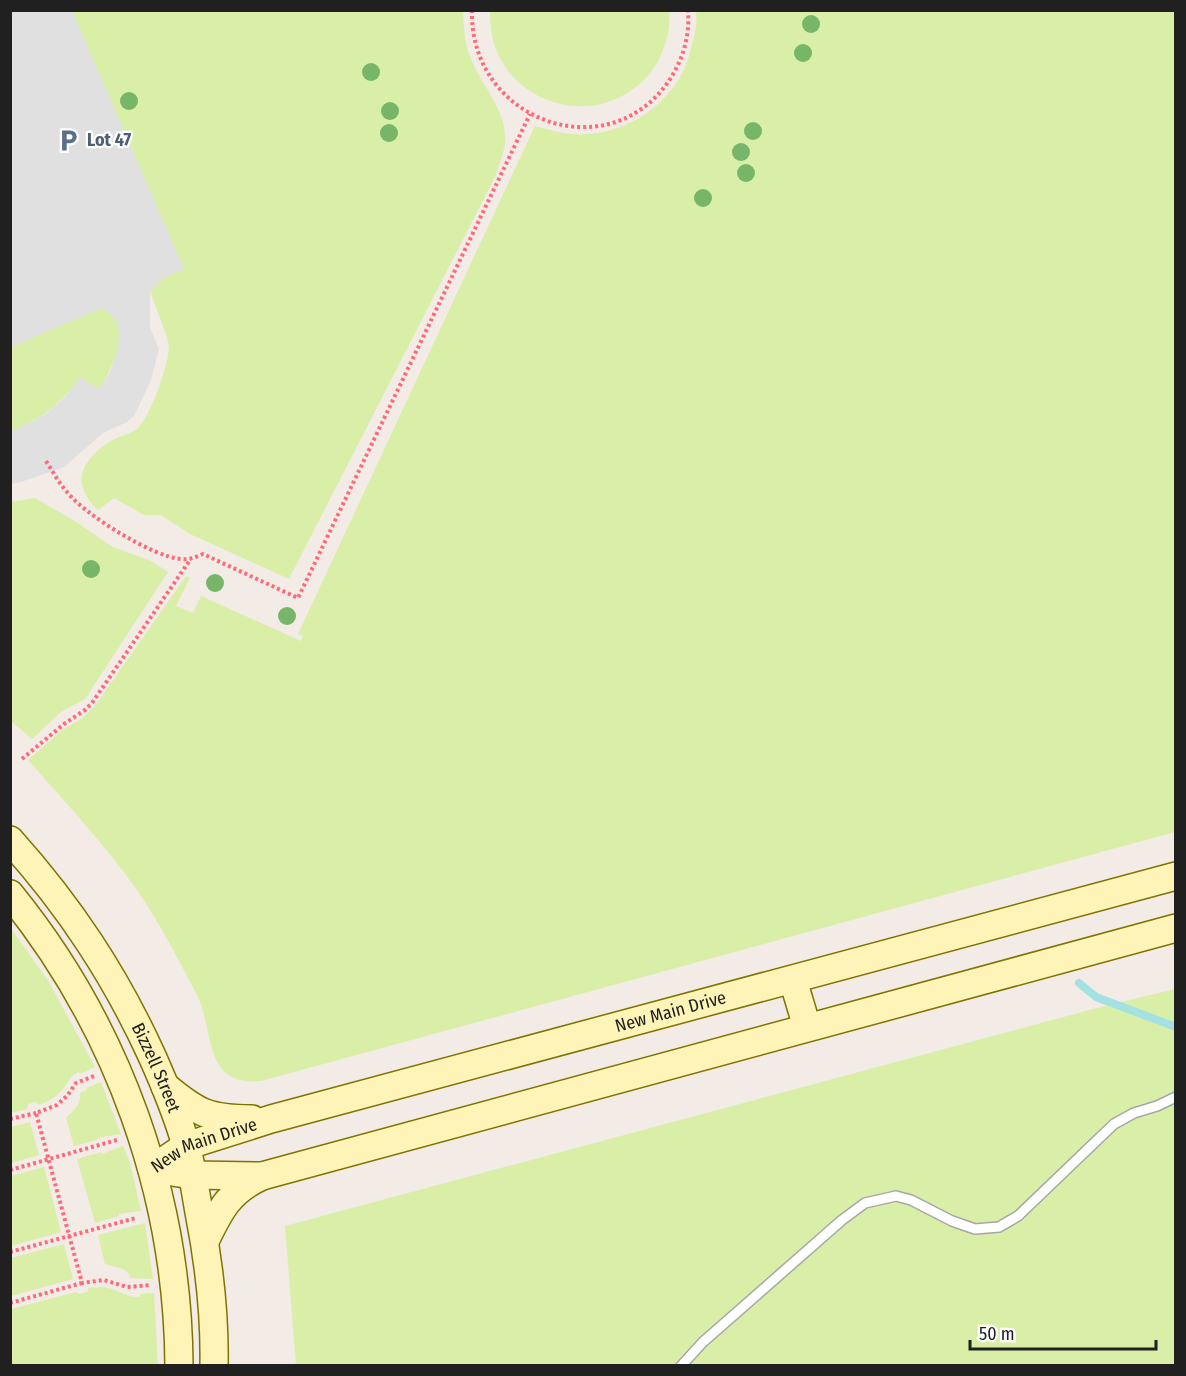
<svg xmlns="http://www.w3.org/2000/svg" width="1186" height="1376" font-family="'Fira Sans Condensed',sans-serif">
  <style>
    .grass { fill: #d9efa8 }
    .parking { fill: #e0e0e0 }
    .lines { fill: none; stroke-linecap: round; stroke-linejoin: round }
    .stream { stroke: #a3e1e2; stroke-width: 8 }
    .lane-casing { stroke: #a7a7a7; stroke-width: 12 }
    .secondary-casing { stroke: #7f7300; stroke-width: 30 }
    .path { stroke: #ff6a78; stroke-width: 4; stroke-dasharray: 3 3; stroke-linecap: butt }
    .lane { stroke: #fff; stroke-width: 9 }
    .secondary { stroke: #fff4b7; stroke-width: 27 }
    .tree { fill: #77b669 }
    .labels { text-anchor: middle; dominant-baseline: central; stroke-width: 4.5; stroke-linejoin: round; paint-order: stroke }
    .service-label { font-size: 18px; font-weight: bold; fill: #4e5e75; stroke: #fff; text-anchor: start }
    .street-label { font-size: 18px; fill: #202020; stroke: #fff }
  </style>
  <rect width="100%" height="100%" fill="#f2ebe6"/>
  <g class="grass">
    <path d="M72 11H463C464 26 464 42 470 56 480 84 504 106 505 136 506 150 499 164 495 177L289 579 190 534 161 515H144L114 498 98 510C69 483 82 459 111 441 119 436 129 435 137 429 150 418 168 366 169 348 169 337 154 304 150 291L163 278 184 269Z"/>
    <path d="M490 11H669C671 26 667 41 661 55 653 74 638 88 620 97 577 119 520 100 499 56 492 42 490 27 490 11Z"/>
    <path d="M696 11H1175V832L261 1081C201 1087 215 1027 196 993 174 951 152 908 123 871 94 833 60 796 28 760L61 731 81 719 95 706 186 576 190 578 176 606 193 613 201 596 301 641 303 636 298 634 535 126C547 129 558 133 571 134 622 138 674 106 689 56 693 41 698 26 696 11Z"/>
    <path d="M102 308C107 311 114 315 117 321 127 339 109 373 100 389L80 378C59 405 42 419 11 431V347Z"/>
    <polygon points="35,498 73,520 113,547 151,561 168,572 85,699 61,712 32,739 11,721 10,502"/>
    <path d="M10 927 49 982 95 1067 80 1074 79 1072C70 1075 69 1082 63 1089 57 1097 48 1102 38 1105L36 1102 28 1104 27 1109 11 1113Z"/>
    <polygon points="1175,989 1175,1365 296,1365 285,1226 1097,1008"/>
    <path d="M101 1082 121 1134 97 1138V1140L74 1146 66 1118C73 1111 82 1104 80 1093L87 1090 86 1088Z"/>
    <polygon points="30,1122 39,1155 11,1163 11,1127"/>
    <polygon points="123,1146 130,1162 141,1211 119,1214 119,1216 95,1223 77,1159 101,1152 102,1154"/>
    <polygon points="44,1167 61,1232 11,1246 11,1176"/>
    <polygon points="145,1223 153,1279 130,1278 129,1274 123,1269 105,1264 98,1235"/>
    <polygon points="64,1244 73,1279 11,1296 11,1258"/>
    <path d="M102 1287C116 1288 127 1298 140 1297V1294L154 1293 158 1365H11V1309L76 1292 79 1294 87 1292 89 1288Z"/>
  </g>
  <polygon class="parking" points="11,10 72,11 184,269 163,278 150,291 150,328 159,349 151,380 134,416 127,422 103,433 64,467 21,482 11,484 11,431 30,423 47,413 64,398 80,378 100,389 111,370 118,348 119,332 117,321 102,308 11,347"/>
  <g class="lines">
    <polyline class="stream" points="1079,983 1096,997 1176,1027"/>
    <defs>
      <polyline id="lane" points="681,1366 703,1342 842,1220 865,1203 896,1196 911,1200 952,1221 975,1229 999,1227 1018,1216 1114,1124 1134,1113 1157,1106 1176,1097"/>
      <g id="secondary">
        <path id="s1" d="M10 840C70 907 115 975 152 1056 165 1085 177 1114 186 1145 192 1167 195 1190 199 1212 209 1263 215 1314 214 1366"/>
        <path d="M10 894C118 1027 178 1194 179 1366"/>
        <polyline points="793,980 807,1027"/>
        <path d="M165 1086C197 1113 209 1119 252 1119"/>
        <path id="s2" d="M152 1169 186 1146 271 1119 1176 876"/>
        <polyline points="152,1169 192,1175 262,1176 1176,928"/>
        <path d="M205 1241C220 1210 229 1191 262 1176"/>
      </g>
    </defs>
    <use href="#lane" class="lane-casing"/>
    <use href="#secondary" class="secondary-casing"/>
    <g class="path">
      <path d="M472 10C469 123 613 172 672 76 684 56 690 34 688 10"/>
      <path d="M46 461C53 472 59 483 67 492 85 515 153 557 181 559 190 560 196 557 203 554L298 598 530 114"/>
      <polyline points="22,759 64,724 85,710 92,703 190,560"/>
      <polyline points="94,1076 76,1083 67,1096 57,1105 36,1113 82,1283 104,1280 127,1287 150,1285"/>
      <polyline points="10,1119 36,1113"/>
      <polyline points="10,1170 117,1140"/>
      <polyline points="10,1252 136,1218"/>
      <polyline points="10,1303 82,1283"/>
    </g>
    <use href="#lane" class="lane"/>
    <use href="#secondary" class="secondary"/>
  </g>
  <g class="tree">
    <circle cx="811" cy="24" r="9"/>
    <circle cx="803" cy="53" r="9"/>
    <circle cx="371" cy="72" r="9"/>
    <circle cx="129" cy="101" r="9"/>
    <circle cx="390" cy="111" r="9"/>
    <circle cx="753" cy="131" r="9"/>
    <circle cx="389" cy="133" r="9"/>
    <circle cx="741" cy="152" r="9"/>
    <circle cx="746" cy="173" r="9"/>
    <circle cx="703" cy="198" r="9"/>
    <circle cx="91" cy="569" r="9"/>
    <circle cx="215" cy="583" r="9"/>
    <circle cx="287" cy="616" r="9"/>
  </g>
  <defs>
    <symbol id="parking-bare" viewBox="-9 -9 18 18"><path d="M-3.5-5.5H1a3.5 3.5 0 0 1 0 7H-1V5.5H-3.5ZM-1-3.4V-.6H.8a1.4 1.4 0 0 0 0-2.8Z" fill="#5c6f8a" stroke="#fff" stroke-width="2.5" paint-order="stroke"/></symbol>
  </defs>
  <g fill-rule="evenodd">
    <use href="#parking-bare" x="52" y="124" width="33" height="33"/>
  </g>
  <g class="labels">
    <g class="service-label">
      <text x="87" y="140">Lot 47</text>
    </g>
    <g class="street-label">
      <text stroke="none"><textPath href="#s2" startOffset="544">New Main Drive</textPath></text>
      <text stroke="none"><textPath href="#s1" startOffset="272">Bizzell Street</textPath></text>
      <text stroke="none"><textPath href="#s2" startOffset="58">New Main Drive</textPath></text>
    </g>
  </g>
  <rect width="1186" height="1376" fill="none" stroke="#202020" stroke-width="24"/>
  <path d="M970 1340v9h186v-9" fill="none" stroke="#202020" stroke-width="3"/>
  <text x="979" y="1340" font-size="18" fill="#202020" stroke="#ffffff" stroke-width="4.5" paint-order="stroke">50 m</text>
</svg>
